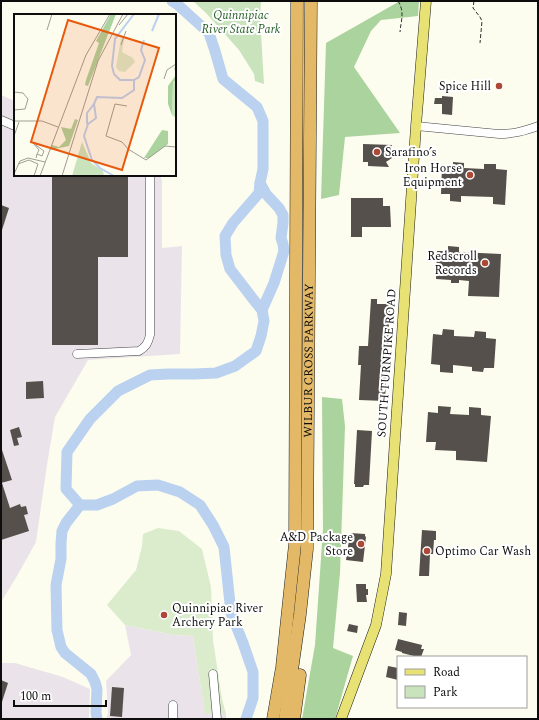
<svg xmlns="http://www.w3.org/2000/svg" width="539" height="720" font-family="Spectral,serif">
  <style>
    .industrial { fill: #ebe3ea }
    .green { fill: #c9e4bd }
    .forest { fill: #abd39e }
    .pitch { fill: #dbeccd }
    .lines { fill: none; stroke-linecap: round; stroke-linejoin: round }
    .river { stroke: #bad1ef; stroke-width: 11 }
    .building { fill: #55504b }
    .minor-casing { stroke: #404040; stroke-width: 9 }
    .major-casing { stroke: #1e1e1e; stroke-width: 11 }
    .highway-casing { stroke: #1e1e1e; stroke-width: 13 }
    .path { stroke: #2f2f2f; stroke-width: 1; stroke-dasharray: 4 2; stroke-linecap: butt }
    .minor { stroke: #fff; stroke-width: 8 }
    .major { stroke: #e8e274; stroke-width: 10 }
    .highway { stroke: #e3b867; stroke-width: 12 }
    .poi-dot { fill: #ad4736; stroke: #fff; stroke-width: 1.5 }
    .labels { text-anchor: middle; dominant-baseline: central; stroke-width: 4; stroke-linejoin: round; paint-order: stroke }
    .park-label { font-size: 12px; font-style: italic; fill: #265d25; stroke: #fff }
    .poi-label { font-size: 12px; fill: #0d0d0d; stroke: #fff; text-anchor: end }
    .street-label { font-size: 12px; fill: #0d0d0d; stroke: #fff }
    .inset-river { fill: none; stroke: #bad1ef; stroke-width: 2 }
    .inset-road { fill: none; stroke: #9d9d95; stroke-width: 1 }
    .view { fill: #e8590c; fill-opacity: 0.15; stroke: #e8590c; stroke-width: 2 }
    .inset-edge { fill: none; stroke: #0d0d0d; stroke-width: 2 }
  </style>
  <rect width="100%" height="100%" fill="#fdfdef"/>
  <g class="industrial">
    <polygon points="1,95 15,101 15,175 160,175 162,181 162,248 182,246 180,354 88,360 55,417 47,465 36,542 17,576 1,602"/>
    <polygon points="125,625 174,635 193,636 205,714 226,714 226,719 106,719 108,713 106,681 131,655"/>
    <polygon points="1,663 15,663 63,677 90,689 89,719 1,719"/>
  </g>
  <polygon class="green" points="193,1 261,1 260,16 264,84 255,81 254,74 239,50 206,13"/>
  <g class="forest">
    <polygon points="400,1 419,1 418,16 381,20 371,31 354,67 400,133 345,137 339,195 321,199 326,43"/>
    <polygon points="322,397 342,399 345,426 343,486 340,573 333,648 353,656 335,719 302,719 315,645 323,529"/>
  </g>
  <polygon class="pitch" points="158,528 179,531 202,549 211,587 213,640 222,699 226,714 205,714 193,636 174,635 125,625 107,605 136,570 142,546 143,534"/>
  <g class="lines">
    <g class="river">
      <polyline points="172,1 178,5 209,33 215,51 223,79 257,107 263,121 263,169 260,183 259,193 233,223 225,236 226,255 230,269 253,299 262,310 264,321 261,336 256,351 235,366 216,373 194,374 168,374 150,375 118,391 90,419 67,452 66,489 80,505 97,505 113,499 137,486 158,485 180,492 200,505 213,525 224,547 231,613 243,643 253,672 253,698 246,719"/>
      <polyline points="260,183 266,194 279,208 283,215 283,223 281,238 283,244 284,251 274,283 262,310"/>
      <polyline points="80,505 66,523 62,531 61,543 61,559 56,585 57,630 61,647 65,653 91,674 95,682 97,689 96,712 97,719"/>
    </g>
  </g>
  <g class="building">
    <polygon points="442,96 453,97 452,115 442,114 442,104 434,104 435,98 442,98"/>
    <polygon points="363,144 392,145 392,158 386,162 389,167 368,166 368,162 363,162"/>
    <polygon points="453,162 464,163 464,168 484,169 484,164 496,164 496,169 507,170 505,205 493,204 493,197 461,196 461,202 450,201 450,194 441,194 442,167 453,167"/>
    <polygon points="52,175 128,175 128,257 98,257 98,345 52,345"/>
    <polygon points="351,198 383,198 383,206 390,206 391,227 362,227 362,237 351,237"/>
    <polygon points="1,205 9,208 2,230 1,230"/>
    <polygon points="448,246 459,247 459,252 501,254 499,297 468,296 469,281 459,280 459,283 451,283 451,280 436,279 437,251 448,251"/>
    <polygon points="371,299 377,299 377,304 390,304 385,401 359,400 361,365 358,365 359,346 368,346"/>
    <polygon points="443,329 454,330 454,336 474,337 475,331 486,332 486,338 496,339 494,368 484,368 483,372 472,371 472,367 453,365 453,373 440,372 440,365 431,364 433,334 442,335"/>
    <polygon points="43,381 44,398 26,399 26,382"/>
    <polygon points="438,406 451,407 450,414 469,415 469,407 481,408 481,415 491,416 487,462 456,460 456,451 435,450 436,442 426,442 428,412 438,413"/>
    <polygon points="19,427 22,437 17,438 19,445 14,446 10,430"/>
    <polygon points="357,430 372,431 369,485 364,485 363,487 355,487 355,484 354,484"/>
    <polygon points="1,450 2,450 12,480 1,483"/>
    <polygon points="1,483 2,483 10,508 20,504 21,507 26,506 28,514 24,515 29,531 1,540"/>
    <polygon points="422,530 436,531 436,540 434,540 433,554 430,554 429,576 419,576"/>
    <polygon points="350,533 365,534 365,536 366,537 363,562 346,560"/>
    <polygon points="356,584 366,584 366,589 368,589 368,595 366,595 367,602 357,602"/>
    <polygon points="399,612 407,613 406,626 398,625"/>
    <polygon points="349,624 358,626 357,633 347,631"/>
    <polygon points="398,639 422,645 421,649 424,649 421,657 418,657 402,653 402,652 395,650"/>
    <polygon points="388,666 398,668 398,680 386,677"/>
    <polygon points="1,680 8,683 2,702 1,701"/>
    <polygon points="112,687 124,688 122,717 110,716"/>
  </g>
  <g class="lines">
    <defs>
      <g id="minor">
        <polyline points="1,120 15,126"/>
        <path d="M416 126 499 134C514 134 524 131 538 126"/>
        <path d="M77 354 139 351C146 347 148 343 150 335V175"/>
        <polyline points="213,674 217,719"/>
        <polyline points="173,719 173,705"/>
      </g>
      <polyline id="major" points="341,719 376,625 386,574 416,126 426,1"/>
      <g id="highway">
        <polyline points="273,719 282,667 295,544 297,1"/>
        <path id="s1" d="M285 719 300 614 307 549 311 1"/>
        <polyline points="294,719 300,675"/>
      </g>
    </defs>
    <use href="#minor" class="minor-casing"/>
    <use href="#major" class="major-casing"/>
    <use href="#highway" class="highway-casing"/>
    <g class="path">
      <path d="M398 1C405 12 401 20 400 32"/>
      <polyline points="474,1 473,8 480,17 482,21 480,43"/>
    </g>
    <use href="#minor" class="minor"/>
    <use href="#major" class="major"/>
    <use href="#highway" class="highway"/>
  </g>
  <g class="poi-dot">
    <circle cx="499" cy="86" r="4"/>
    <circle cx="377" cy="152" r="4"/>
    <circle cx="470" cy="175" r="4"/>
    <circle cx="485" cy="263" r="4"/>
    <circle cx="361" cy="544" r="4"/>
    <circle cx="427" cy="551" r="4"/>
    <circle cx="164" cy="615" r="4"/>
  </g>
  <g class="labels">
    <g class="park-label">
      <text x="241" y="15">Quinnipiac<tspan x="241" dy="14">River State Park</tspan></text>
    </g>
    <g class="poi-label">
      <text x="491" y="86">Spice Hill</text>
      <text x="385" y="152" text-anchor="start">Sarafino’s</text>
      <text x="462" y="168">Iron Horse<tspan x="462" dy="14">Equipment</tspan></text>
      <text x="477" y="256">Redscroll<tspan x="477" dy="14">Records</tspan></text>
      <text x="353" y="537">A&amp;D Package<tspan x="353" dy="14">Store</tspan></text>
      <text x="435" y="551" text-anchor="start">Optimo Car Wash</text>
      <text x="172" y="608" text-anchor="start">Quinnipiac River<tspan x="172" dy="14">Archery Park</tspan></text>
    </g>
    <g class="street-label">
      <text stroke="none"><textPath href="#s1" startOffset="360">WILBUR CROSS PARKWAY</textPath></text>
      <text transform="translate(387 363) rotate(-86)">SOUTH TURNPIKE ROAD</text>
    </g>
  </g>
  <g transform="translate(14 14)">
    <rect width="162" height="162" fill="#fdfdef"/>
    <path d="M162 66V104L158 101 159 68ZM68 128 77 149 89 157 90 162H58Z" fill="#c9e4bd"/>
    <path d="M97 0H102L74 72 71 71 72 66 85 29 82 27ZM160 53 162 55V66L159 68 158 101 154 90V72L162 61ZM61 105 64 106 55 132 36 136 38 131 45 133 52 126 47 113 57 115ZM148 116 154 117V130L135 144H130Z" fill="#abd39e"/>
    <path d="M107 24 110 25 108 38 119 44 121 48 111 58 105 57 102 53Z" fill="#dbeccd"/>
    <path class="inset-river" d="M138 17 145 0M120 66 125 63 131 46 127 36 130 26M73 110V99L80 90M100 162 86 154 78 146 70 122 74 110 82 104 80 90 83 83 108 84 120 76V66H106L100 60 98 52 101 25 120 0"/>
    <path class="inset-road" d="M105 11 114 0M33 16 38 0M107 31 112 17M150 65 153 56 162 50M0 78 9 79 14 85 11 95 0 96M113 92 101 90 92 122 108 128 114 135 132 146 151 132 162 133M0 107H28L44 113M0 122 5 108M22 144 23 140 28 142 30 137 19 129 25 136 23 140M4 150 15 146 24 150 20 162M0 160 6 147 14 144 31 148M26 162 72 41 96 0M48 162 84 47 109 0"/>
    <path class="view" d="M54 6 145 34 108 156 17 128Z"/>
    <rect width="162" height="162" class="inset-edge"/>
  </g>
  <rect width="539" height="720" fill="none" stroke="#0d0d0d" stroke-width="4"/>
  <rect x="397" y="656" width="130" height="52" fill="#ffffff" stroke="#9e9e9e"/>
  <rect x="405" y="669" width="20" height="6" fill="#e8e274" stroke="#9e9e9e"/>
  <text x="433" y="676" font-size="12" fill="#0d0d0d">Road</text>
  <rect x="405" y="686" width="20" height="12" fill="#c9e4bd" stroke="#9e9e9e"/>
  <text x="433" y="696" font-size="12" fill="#0d0d0d">Park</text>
  <path d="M14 700v6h92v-6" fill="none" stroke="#0d0d0d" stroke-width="2"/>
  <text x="20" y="700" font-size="12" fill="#0d0d0d" stroke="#ffffff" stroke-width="3" paint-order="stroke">100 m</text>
</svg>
